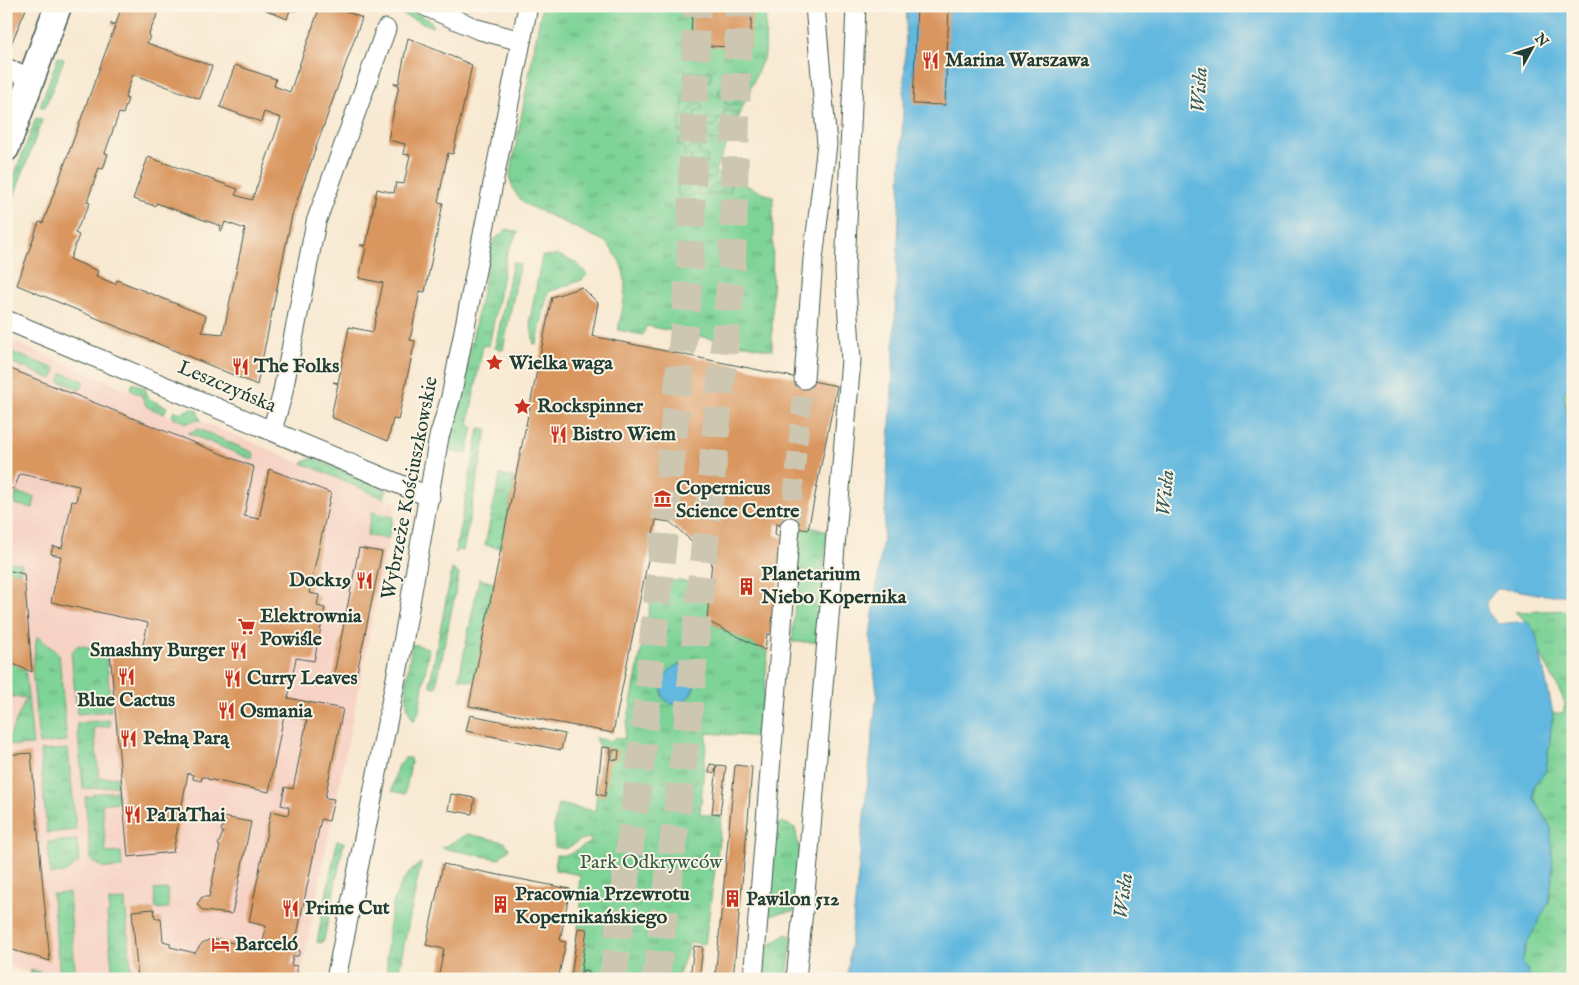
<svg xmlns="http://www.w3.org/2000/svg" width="1579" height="985" font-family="'IM FELL English',serif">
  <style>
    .built { fill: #f6d2c4 }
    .grass { fill: url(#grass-tufts); stroke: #4e8866 }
    .garden { fill: url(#garden-furrows); stroke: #4e8866 }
    .water { fill: #62b8df; stroke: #407a8a }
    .building { fill: #d9965f }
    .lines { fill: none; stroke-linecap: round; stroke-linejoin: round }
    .street-tunnel { stroke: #cdc7b2; stroke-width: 19; stroke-dasharray: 19 9; stroke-linecap: butt }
    .primary-tunnel { stroke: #cdc7b2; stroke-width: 28; stroke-dasharray: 28 14; stroke-linecap: butt }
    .street-casing { stroke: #40574c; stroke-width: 21 }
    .secondary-casing { stroke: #40574c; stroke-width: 29 }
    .street { stroke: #fff; stroke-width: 19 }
    .secondary { stroke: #fff; stroke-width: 26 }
    .labels { text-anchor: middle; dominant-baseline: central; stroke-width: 4; stroke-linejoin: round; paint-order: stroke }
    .poi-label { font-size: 20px; font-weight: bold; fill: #1f3d34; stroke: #fcf5e5; text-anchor: start }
    .street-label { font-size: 20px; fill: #1f3d34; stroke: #fcf5e5 }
    .park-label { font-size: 20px; fill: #325b48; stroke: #fcf5e5 }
    .water-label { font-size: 21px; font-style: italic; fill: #305c5f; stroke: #fcf5e5 }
  </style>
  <defs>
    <pattern id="grass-tufts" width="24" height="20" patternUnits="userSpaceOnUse" patternTransform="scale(1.25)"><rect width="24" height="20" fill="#7ed397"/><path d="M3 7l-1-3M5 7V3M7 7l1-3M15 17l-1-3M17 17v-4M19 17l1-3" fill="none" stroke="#67ac7c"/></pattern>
    <pattern id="garden-furrows" width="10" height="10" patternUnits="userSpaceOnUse" patternTransform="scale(1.25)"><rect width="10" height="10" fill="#7ed397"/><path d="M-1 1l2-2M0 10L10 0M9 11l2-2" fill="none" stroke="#67ac7c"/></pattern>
  </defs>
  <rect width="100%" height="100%" fill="#fcf5e5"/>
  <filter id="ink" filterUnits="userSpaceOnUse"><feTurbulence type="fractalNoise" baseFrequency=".02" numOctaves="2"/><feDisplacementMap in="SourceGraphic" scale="10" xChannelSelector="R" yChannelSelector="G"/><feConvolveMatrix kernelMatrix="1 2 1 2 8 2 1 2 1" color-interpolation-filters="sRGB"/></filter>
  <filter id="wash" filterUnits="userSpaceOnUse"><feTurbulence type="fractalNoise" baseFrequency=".0096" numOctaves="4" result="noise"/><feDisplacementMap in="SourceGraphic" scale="20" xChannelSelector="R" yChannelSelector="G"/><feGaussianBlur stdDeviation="1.12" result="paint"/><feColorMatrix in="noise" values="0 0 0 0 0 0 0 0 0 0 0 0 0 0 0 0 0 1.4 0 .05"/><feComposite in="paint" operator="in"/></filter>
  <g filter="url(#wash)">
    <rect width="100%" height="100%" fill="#f8e9d2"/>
    <polygon class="built" points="6,339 141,395 147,407 188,423 197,419 396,503 300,979 54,979 6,966 6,711 13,694 6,671"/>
    <g class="grass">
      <path d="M542 6H766L765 54 715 172 773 197 772 350 646 326 643 335 618 330C625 295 634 269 604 241L525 204C516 196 511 187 510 176Z"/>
      <polygon points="406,9 430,20 433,27 401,14"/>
      <polygon points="58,57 64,59 45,108 40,106"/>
      <polygon points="36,118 42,120 6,218 6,198"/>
      <polygon points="507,229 518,232 507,253 489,346 483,345 468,425 473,427 467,454 450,451 490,251 495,239"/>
      <polygon points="558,255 577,263 587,275 582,280 548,292 537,343 534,344 530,320 542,256"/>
      <polygon points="513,262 520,264 503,350 495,348"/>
      <polygon points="6,350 56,369 52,379 6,360"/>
      <polygon points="63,373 84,381 80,390 59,381"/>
      <polygon points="1573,377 1573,412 1567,417 1564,394"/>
      <polygon points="133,383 145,388 149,399 167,407 164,414 147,407 141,395 130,390"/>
      <polygon points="192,408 197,410 201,421 197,419 188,423 172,417 174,410 181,413"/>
      <polygon points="199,429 254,453 253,460 188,433"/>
      <polygon points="312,458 387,490 384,498 302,463"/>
      <polygon points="500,475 515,478 501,548 485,545"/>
      <polygon points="16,493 35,497 33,508 14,504"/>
      <polygon points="372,512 393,517 388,539 367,535"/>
      <polygon points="801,524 827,532 818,642 792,642"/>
      <polygon points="6,561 22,564 20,573 6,570"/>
      <polygon points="479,579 494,583 474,682 459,678"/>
      <path d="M655 579 713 584V624L768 651 760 737 707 733 700 814 722 817 705 944 690 942 679 975 674 974 673 979H571L583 890 579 889 580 875 555 870 556 855C574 857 575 848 590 843L591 838 580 840 566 849 555 847 554 825 558 804 595 811 602 747 598 745 595 738 612 741 614 738 624 739Z"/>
      <path d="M1573 610V979H1528V969L1522 963 1551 828 1534 798V785L1546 771 1553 713H1563L1565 703C1559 688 1551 675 1544 661 1532 634 1542 633 1515 612Z"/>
      <polygon points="37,636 59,654 67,741 39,744 32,669"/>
      <path d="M412 644 429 648 419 711 414 721C400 705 409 664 412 644Z"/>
      <polygon points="78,645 106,651 111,711 77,714 71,653"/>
      <polygon points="6,661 25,668 33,745 15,746 7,742 26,698 12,697 13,694 6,691"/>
      <polygon points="110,720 110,726 94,728 99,778 117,777 117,786 83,789 77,723"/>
      <polygon points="68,749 76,830 47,833 40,751"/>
      <polygon points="405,758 410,758 411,763 405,794 392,791 397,767"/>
      <polygon points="117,791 118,802 102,804 106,853 121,852 122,868 105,868 91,861 85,797 93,796 93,794"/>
      <polygon points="782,822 795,828 801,857 794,911 768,915 775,826"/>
      <polygon points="468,834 505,842 509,849 498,859 442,848"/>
      <polygon points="77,840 79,862 66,872 50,875 48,842"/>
      <path d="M421 863 397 979H387C387 940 385 886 421 863Z"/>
      <polygon points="167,889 169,908 156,909 154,890"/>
      <polygon points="69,893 75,969 69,979 47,979 30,974 31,970 60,977 52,894"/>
      <polygon points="125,900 132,979 113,979 107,914 109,913 109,901"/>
      <polygon points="787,934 792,938 787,979 763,979 766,947"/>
    </g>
    <g class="garden">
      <polygon points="686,71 711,72 711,81 685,80"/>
      <polygon points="726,73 749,74 748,83 726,82"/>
      <polygon points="685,87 688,88 688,102 702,103 702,110 695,110 695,117 687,117 686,132 679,132"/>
      <polygon points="719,89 744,90 744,98 740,98 740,105 725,104 725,97 718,96"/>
      <polygon points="724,111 737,112 737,120 732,120 732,127 724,127 723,134 727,134 727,141 708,140 708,133 701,133 702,125 716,126 717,119 724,119"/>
      <polygon points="679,139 693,140 693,147 700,148 700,155 707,155 707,163 691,162 691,156 684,156 684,147 678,146"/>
      <polygon points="678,169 691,169 691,176 684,176 684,184 698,184 699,177 713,178 715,172 731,179 730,192 678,197"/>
      <polygon points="479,428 487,430 463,551 458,550 455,553"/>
      <polygon points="452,569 459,574 436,687 431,686 430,682"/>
      <polygon points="337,841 344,842 324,940 321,943 317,942"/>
    </g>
    <g class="water">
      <polygon points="907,6 1573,6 1573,377 1564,394 1567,417 1573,412 1573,595 1543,595 1516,590 1497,589 1487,601 1487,611 1498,624 1527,621 1536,634 1553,713 1546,771 1534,785 1534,798 1551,828 1553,873 1549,902 1525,947 1522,963 1528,969 1528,979 847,979 877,693 870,637 884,530 893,372"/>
      <path d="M681 664C707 667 694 707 671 704L663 698C659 684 665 668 681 664Z"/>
    </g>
    <g id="blocks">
      <g class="building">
        <polygon points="6,6 26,9 11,44 6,42"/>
        <polygon points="117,6 161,6 148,36 150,37 147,43 212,66 200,99 133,74 125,98 128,99 123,114 119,113 105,153 108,154 103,169 99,168 87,202 90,203 75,233 79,235 70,259 98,271 96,276 115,284 117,280 206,316 202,332 223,334 245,229 225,222 222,231 220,230 221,226 156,203 155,206 133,199 148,157 238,189 235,195 252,200 281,118 264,112 261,122 220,107 235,65 276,79 274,86 290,92 320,6 334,6 362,18 292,215 257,385 17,285 39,222 43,223 115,26 111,25 111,23 116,24 120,11 116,10"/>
        <polygon points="257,6 297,6 295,11 290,10 287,19"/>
        <polygon points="692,6 752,6 750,48 691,45"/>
        <polygon points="917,6 949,6 945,105 913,104"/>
        <polygon points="408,38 472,65 453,154 448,153 438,202 443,203 425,292 420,291 410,340 415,341 398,420 393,419 388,441 331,417 338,384 333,382 338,383 349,327 373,332 383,283 359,278 366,247 360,245 366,245 377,189 394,193 396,183 404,184 410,155 403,154 405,144 388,140 399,85 393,83 399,83"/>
        <polygon points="582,287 598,303 592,336 837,386 808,530 776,524 775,535 784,538 772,635 767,634 765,650 707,621 712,559 670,522 656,520 613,733 469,706 552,297"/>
        <polygon points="6,367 254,467 244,516 259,519 269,469 331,493 309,593 319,595 317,606 325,608 314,661 296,658 288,698 343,709 325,798 334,799 329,821 321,819 295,945 300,951 298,956 293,956 291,965 297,966 297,979 138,979 132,911 154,909 155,918 161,918 163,941 170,943 170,947 195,953 202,943 211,939 262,948 266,926 249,922 271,811 288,815 289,807 281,805 285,787 293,789 307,720 284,715 269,792 207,779 207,777 202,777 201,781 193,779 193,775 188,773 173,852 128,857 110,651 140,657 148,623 51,602 61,556 51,554 53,546 62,548 72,501 76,502 79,486 20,474 14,489 6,488"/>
        <polygon points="359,548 382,552 355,682 333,679"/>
        <polygon points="6,570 24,574 32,672 6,661"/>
        <polygon points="470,715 565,734 561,750 466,731"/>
        <polygon points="602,747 611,748 605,796 597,794"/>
        <polygon points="613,750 619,750 618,760 611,759"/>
        <polygon points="31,753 43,888 50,961 6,948 6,755"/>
        <polygon points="710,764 716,765 715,773 709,772"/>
        <polygon points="717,765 726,766 720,814 712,813"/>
        <polygon points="735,765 752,767 748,820 733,979 715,979"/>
        <polygon points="451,794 475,798 472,814 448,810"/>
        <polygon points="223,817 251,822 232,914 203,911 197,904 202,897 209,897 220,846 218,845 223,832 221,830 225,820"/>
        <polygon points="443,864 570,889 560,941 566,942 558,979 438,979 444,949 426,945"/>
        <polygon points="578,928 587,929 580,978 571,977"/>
        <polygon points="694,946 703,947 699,979 690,979"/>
        <polygon points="583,970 589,971 588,979 581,978"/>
      </g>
    </g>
  </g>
  <g filter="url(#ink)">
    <use href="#blocks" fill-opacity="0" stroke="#40574c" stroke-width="1"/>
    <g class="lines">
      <polyline class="street-tunnel" points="790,527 804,379"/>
      <g class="primary-tunnel">
        <polyline points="613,979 643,743 690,268 697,6"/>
        <polyline points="656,979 685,748 732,268 739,6"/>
      </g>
      <defs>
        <g id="street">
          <polyline points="425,6 477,29 521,41"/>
          <polyline points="6,68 31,78"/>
          <polyline points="6,320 430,497"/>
          <polyline points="804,379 813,259 827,144 815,6"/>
          <polyline points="272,430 282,396 316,222 386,29"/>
          <polyline points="336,979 403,643 439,437 451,397 528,6"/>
          <polyline points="753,979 790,527"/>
          <polyline points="796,979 808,862 851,360 845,272 856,6"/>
        </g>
        <polyline id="secondary" points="6,148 58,6"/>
      </defs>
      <use href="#street" class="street-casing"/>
      <use href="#secondary" class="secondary-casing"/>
      <use href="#street" class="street"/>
      <use href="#secondary" class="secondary"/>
    </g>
  </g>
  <defs>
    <symbol id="restaurant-bare" viewBox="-9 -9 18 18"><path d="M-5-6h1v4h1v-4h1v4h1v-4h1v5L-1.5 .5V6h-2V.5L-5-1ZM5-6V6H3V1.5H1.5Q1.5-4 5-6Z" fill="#c8321e" stroke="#fcf5e5" stroke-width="2.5" paint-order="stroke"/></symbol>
    <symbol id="sight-bare" viewBox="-9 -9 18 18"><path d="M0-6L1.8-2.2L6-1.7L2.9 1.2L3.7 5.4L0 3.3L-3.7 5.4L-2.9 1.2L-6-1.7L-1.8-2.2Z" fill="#c8321e" stroke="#fcf5e5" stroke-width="2.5" paint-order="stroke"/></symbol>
    <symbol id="museum-bare" viewBox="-9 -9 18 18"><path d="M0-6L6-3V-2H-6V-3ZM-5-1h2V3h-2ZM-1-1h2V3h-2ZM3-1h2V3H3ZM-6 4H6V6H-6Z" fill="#c8321e" stroke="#fcf5e5" stroke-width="2.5" paint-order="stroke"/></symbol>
    <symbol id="building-bare" viewBox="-9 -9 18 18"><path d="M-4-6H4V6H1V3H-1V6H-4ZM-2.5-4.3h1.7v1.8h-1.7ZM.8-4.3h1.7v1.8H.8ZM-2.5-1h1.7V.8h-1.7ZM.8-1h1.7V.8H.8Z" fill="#c8321e" stroke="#fcf5e5" stroke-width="2.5" paint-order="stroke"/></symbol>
    <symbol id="supermarket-bare" viewBox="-9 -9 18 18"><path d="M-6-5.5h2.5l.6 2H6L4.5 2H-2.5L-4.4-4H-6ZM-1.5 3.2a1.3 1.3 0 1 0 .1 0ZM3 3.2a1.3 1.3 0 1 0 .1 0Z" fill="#c8321e" stroke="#fcf5e5" stroke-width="2.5" paint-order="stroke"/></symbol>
    <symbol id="hotel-bare" viewBox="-9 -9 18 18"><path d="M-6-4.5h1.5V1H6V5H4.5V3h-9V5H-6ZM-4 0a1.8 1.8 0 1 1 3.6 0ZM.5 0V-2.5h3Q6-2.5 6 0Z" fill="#c8321e" stroke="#fcf5e5" stroke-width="2.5" paint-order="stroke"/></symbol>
  </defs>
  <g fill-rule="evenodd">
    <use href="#restaurant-bare" x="918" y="48" width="25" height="25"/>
    <use href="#sight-bare" x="482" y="350" width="25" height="25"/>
    <use href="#restaurant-bare" x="228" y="354" width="25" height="25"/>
    <use href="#sight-bare" x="510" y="394" width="25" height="25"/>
    <use href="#restaurant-bare" x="546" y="422" width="25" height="25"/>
    <use href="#museum-bare" x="650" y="486" width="25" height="25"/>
    <use href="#restaurant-bare" x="352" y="568" width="25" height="25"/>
    <use href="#building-bare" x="734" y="574" width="25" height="25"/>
    <use href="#supermarket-bare" x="234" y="614" width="25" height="25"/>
    <use href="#restaurant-bare" x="226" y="638" width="25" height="25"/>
    <use href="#restaurant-bare" x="114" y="664" width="25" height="25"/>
    <use href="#restaurant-bare" x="220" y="666" width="25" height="25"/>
    <use href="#restaurant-bare" x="214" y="698" width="25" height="25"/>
    <use href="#restaurant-bare" x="116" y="726" width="25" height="25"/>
    <use href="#restaurant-bare" x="120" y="802" width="25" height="25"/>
    <use href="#building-bare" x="720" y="886" width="25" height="25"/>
    <use href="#building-bare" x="488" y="892" width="25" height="25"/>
    <use href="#restaurant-bare" x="278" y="896" width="25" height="25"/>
    <use href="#hotel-bare" x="208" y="932" width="25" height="25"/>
  </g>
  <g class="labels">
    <g class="poi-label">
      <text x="945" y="60">Marina Warszawa</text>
      <text x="509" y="363">Wielka waga</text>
      <text x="254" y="366">The Folks</text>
      <text x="537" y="406">Rockspinner</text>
      <text x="572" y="434">Bistro Wiem</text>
      <text x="676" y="488">Copernicus<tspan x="676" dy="23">Science Centre</tspan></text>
      <text x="761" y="574">Planetarium<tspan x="761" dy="23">Niebo Kopernika</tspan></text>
      <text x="351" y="580" text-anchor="end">Dock19</text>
      <text x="260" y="616">Elektrownia<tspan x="260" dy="23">Powiśle</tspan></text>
      <text x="225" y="650" text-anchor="end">Smashny Burger</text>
      <text x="247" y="678">Curry Leaves</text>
      <text x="126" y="700" text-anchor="middle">Blue Cactus</text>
      <text x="240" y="711">Osmania</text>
      <text x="143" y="738">Pełną Parą</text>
      <text x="146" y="815">PaTaThai</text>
      <text x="515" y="894">Pracownia Przewrotu<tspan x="515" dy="23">Kopernikańskiego</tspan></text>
      <text x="746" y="899">Pawilon 512</text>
      <text x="305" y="908">Prime Cut</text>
      <text x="235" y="944">Barceló</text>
    </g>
    <g class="street-label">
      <text transform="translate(227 387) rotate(23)">Leszczyńska</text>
      <text transform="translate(410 488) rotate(-79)">Wybrzeże Kościuszkowskie</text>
    </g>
    <g class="park-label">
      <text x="651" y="862">Park Odkrywców</text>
    </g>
    <g class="water-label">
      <text transform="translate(1200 90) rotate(-87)">Wisła</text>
      <text transform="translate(1166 493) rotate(-85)">Wisła</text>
      <text transform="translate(1124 896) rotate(-83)">Wisła</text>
    </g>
  </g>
  <rect width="1579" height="985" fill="none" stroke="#fcf5e5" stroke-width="25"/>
  <g transform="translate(1532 48) rotate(50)" stroke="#fcf5e5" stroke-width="4" paint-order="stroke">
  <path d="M0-4L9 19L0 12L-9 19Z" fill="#1f3d34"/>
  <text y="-8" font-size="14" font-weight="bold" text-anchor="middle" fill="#1f3d34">N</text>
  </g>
</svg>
